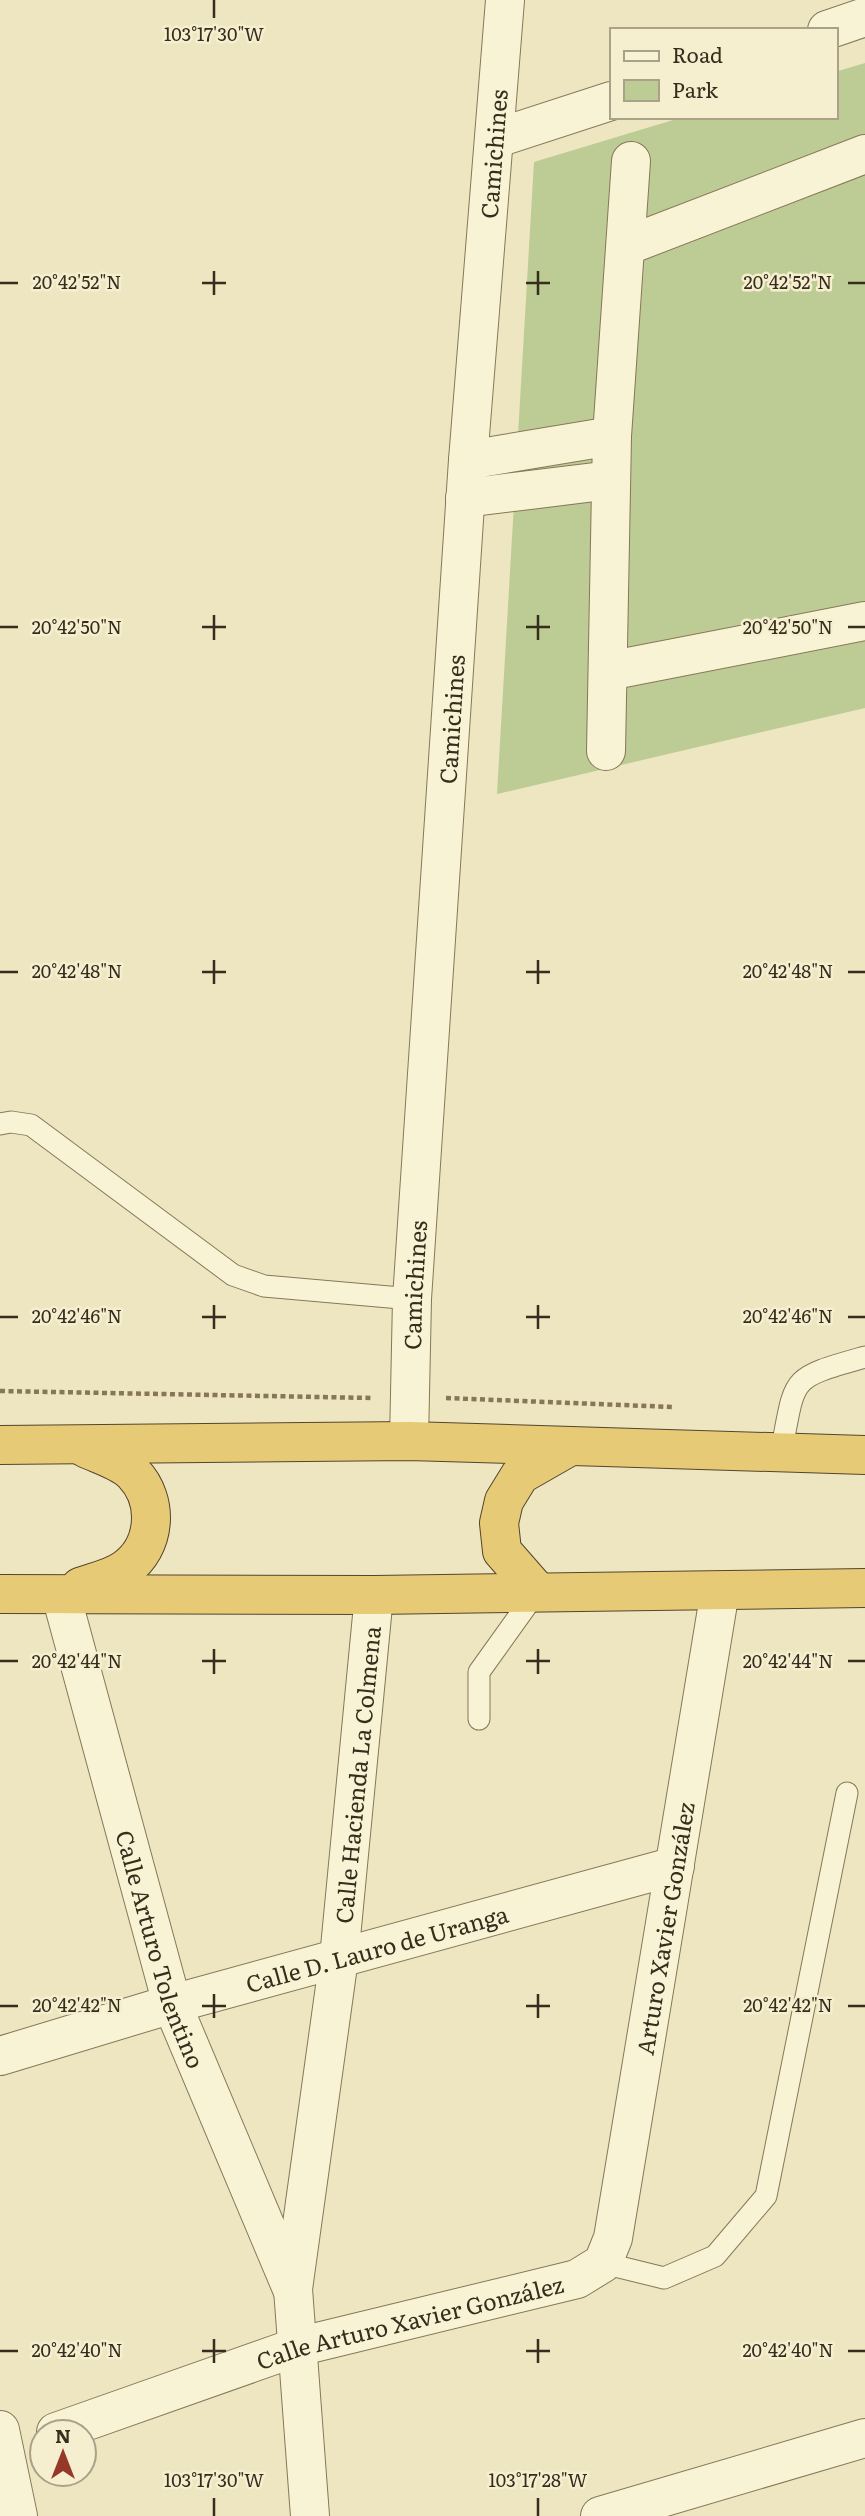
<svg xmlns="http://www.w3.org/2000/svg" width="865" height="2516" font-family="Literata,serif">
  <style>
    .green { fill: #bdcb95 }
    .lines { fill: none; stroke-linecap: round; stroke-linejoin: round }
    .service-casing { stroke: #877759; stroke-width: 23 }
    .minor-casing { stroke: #877759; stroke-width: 40 }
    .trunk-casing { stroke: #54452d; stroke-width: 40 }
    .path { stroke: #877759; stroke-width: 4.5; stroke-dasharray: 5 3.5; stroke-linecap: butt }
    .service { stroke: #f8f3d4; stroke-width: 21 }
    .minor { stroke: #f8f3d4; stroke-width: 38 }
    .trunk { stroke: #e7ca76; stroke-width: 38 }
    .ticks { fill: none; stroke: #362d1d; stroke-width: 2.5 }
    .labels { text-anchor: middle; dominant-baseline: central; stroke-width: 5; stroke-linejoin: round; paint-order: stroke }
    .street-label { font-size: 23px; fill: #362d1d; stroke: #f5efd0 }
    .ticks-label { font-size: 18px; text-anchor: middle; fill: #362d1d; stroke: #f5efd0; stroke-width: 5; stroke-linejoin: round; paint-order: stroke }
  </style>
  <rect width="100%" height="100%" fill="#ede6c1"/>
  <polygon class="green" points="865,63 865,708 497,794 534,162 683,117 835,117 835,72"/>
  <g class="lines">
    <defs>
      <g id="service">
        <polyline points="0,1124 11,1122 31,1125 233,1275 264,1286 412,1299"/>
        <path d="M781 1453C796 1375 788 1379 865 1357"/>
        <polyline points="479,1719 479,1672 537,1591"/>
        <polyline points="603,2263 664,2278 715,2256 766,2196 847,1793"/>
      </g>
      <g id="minor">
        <polyline points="827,30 865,17"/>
        <polyline points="494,139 611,101"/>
        <polyline points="626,246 865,154"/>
        <polyline points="468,460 612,436"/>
        <polyline points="465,498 611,480"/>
        <polyline points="608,671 865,621"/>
        <polyline points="606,751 612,436 631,161"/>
        <path id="s1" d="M409 1441 412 1299 468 460 505 0"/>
        <path id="s2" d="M61 1595 172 2004 292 2289"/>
        <path id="s3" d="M0 2056 172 2004 675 1866"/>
        <polyline points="0,2430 18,2516"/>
        <path id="s4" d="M56 2432 297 2347 577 2279 603 2263 613 2238 720 1591"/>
        <path id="s5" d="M310 2516 293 2289 339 1958 374 1595"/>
        <polyline points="600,2516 865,2438"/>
      </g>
      <g id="trunk">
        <polyline points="0,1445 409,1441 865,1455"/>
        <path d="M80 1587C93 1582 113 1578 125 1569 156 1547 160 1501 133 1473 121 1461 100 1455 85 1448"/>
        <polyline points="537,1591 502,1551 499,1523 504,1501 520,1475 569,1447"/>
        <polyline points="0,1594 374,1595 865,1588"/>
      </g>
    </defs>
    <use href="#service" class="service-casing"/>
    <use href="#minor" class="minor-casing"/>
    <use href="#trunk" class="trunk-casing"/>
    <g class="path">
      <polyline points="0,1391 373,1398"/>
      <polyline points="446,1398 672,1407"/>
    </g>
    <use href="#service" class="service"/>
    <use href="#minor" class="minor"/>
    <use href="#trunk" class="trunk"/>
  </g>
  <path class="ticks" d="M214 0V18M214 271V295M538 271V295M0 283H18M202 283H226M526 283H550M848 283H865M214 615V640M538 615V640M0 627H18M202 627H226M526 627H550M848 627H865M214 960V984M538 960V984M0 972H18M202 972H226M526 972H550M848 972H865M214 1305V1329M538 1305V1329M0 1317H18M202 1317H226M526 1317H550M848 1317H865M214 1649V1674M538 1649V1674M0 1661H18M202 1661H226M526 1661H550M848 1661H865M214 1994V2018M538 1994V2018M0 2006H18M202 2006H226M526 2006H550M848 2006H865M214 2339V2363M538 2339V2363M0 2351H18M202 2351H226M526 2351H550M848 2351H865M214 2498V2516M538 2498V2516"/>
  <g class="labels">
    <g class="street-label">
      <text stroke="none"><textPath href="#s1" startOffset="1290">Camichines</textPath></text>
      <text stroke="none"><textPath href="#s1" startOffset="723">Camichines</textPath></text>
      <text stroke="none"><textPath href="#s1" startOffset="156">Camichines</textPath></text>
      <text stroke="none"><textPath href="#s5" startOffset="746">Calle Hacienda La Colmena</textPath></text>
      <text stroke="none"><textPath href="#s4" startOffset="915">Arturo Xavier González</textPath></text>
      <text stroke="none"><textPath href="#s2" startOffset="368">Calle Arturo Tolentino</textPath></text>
      <text stroke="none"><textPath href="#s3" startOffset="392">Calle D. Lauro de Uranga</textPath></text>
      <text stroke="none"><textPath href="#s4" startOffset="371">Calle Arturo Xavier González</textPath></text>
    </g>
  </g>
  <g class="ticks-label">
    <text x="214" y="41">103°17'30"W</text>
    <text x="77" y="289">20°42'52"N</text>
    <text x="788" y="289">20°42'52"N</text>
    <text x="77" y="634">20°42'50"N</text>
    <text x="788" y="634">20°42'50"N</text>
    <text x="77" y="978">20°42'48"N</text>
    <text x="788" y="978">20°42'48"N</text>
    <text x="77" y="1323">20°42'46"N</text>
    <text x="788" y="1323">20°42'46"N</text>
    <text x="77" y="1668">20°42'44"N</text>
    <text x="788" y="1668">20°42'44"N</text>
    <text x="77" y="2012">20°42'42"N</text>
    <text x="788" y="2012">20°42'42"N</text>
    <text x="77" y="2357">20°42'40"N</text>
    <text x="788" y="2357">20°42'40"N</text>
    <text x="214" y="2487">103°17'30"W</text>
    <text x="538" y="2487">103°17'28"W</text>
  </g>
  <rect x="610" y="28" width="228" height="91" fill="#f5efd0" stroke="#a9a188" stroke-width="2"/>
  <rect x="624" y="51" width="35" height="10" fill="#f8f3d4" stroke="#a9a188" stroke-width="2"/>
  <text x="672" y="63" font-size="21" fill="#362d1d">Road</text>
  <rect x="624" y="80" width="35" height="21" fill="#bdcb95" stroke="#a9a188" stroke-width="2"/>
  <text x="672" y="98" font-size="21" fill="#362d1d">Park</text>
  <g transform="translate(63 2453)"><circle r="33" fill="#f5efd0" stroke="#a9a188" stroke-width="2"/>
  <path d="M0-5L12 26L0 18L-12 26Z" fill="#953829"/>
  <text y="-10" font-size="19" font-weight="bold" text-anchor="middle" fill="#362d1d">N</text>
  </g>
</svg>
